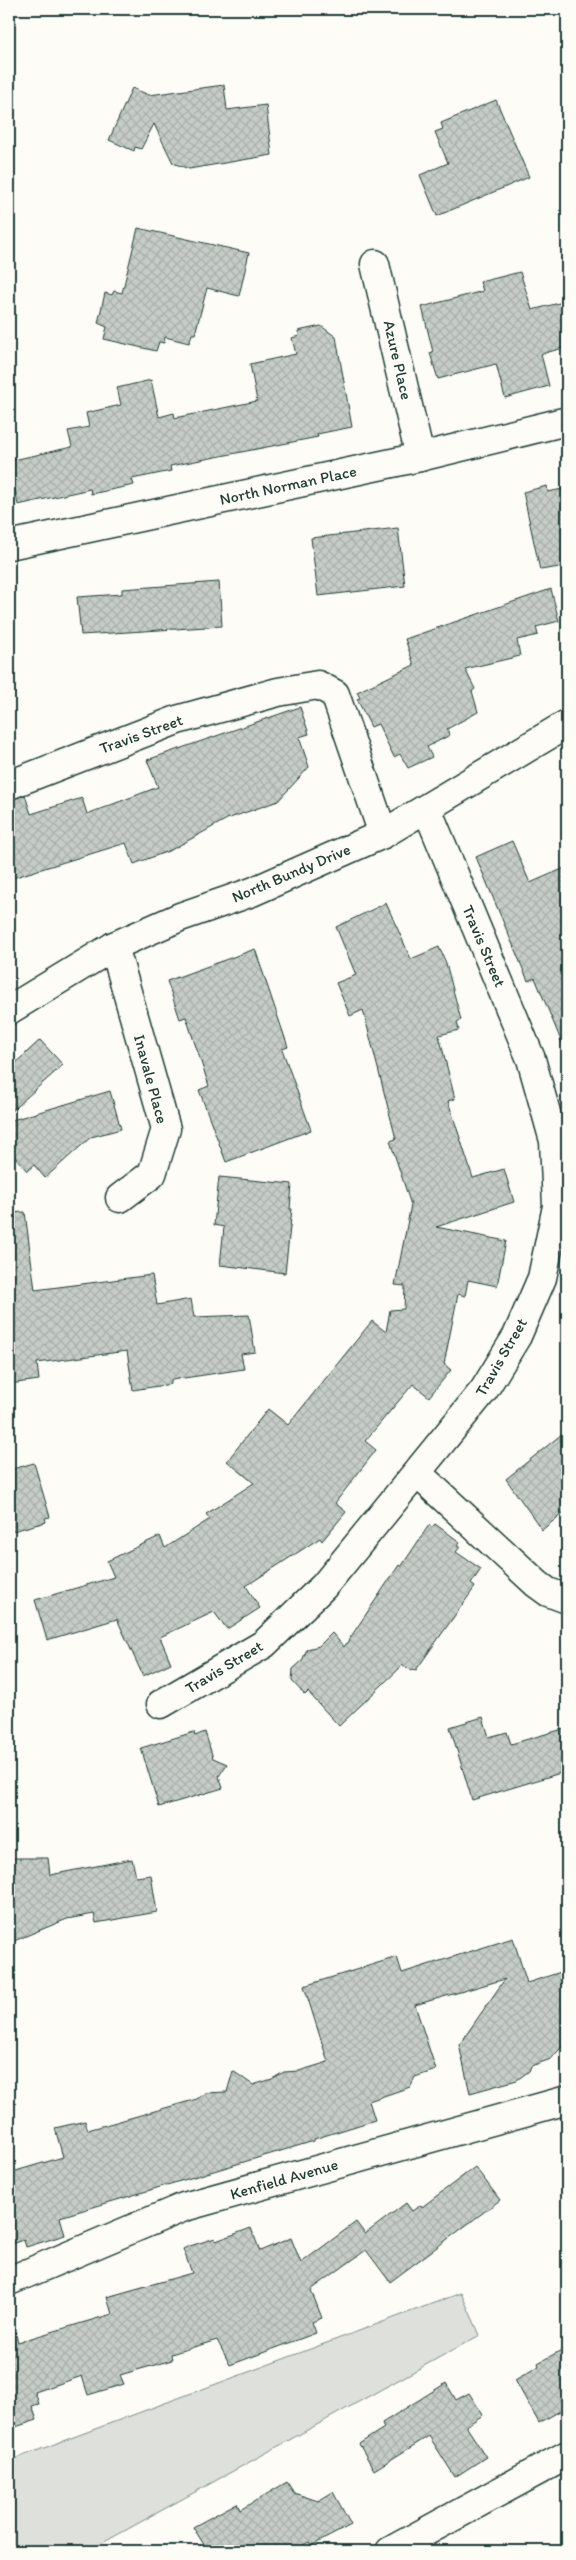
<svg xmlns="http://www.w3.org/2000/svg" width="576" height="2560" font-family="Itim,sans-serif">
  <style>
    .grass { fill: #dde0db; stroke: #7e8e88 }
    .building { fill: url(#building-cross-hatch); stroke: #1f3d34 }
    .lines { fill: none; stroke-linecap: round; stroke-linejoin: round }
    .minor-casing { stroke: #1f3d34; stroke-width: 31 }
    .minor { stroke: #fdfcf7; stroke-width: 28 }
    .labels { text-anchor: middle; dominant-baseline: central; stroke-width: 4.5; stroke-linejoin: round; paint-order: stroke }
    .street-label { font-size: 16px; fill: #1f3d34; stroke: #fdfcf7 }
  </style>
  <defs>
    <pattern id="building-cross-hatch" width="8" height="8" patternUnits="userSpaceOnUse" patternTransform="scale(1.25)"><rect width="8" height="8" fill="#c6cdc7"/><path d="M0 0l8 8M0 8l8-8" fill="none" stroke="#aab1ac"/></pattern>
  </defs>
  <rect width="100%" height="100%" fill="#fdfcf7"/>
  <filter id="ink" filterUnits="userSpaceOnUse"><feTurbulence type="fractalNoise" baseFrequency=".02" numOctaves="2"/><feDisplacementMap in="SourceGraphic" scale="10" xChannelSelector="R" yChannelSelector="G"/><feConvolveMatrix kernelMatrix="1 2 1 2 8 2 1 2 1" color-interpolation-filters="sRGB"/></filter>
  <g filter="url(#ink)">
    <polygon class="grass" points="461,2293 480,2335 88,2551 9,2551 9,2461"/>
    <g class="building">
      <polygon points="224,85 227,110 266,105 272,155 189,169 173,163 154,124 141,149 135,147 134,151 109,140 132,88 149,95"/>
      <polygon points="496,100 529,177 437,216 420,175 448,163 435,132 443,129 441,123"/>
      <polygon points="138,228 249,253 239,296 207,288 195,334 192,334 189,343 165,337 164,343 159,342 156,351 104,339 107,327 98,323 105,293 112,295 114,291 122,293"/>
      <polygon points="520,272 532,310 567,301 567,347 541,354 549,386 505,398 496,364 438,379 430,353 433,352 422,307 483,291 480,282"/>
      <polygon points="321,326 336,337 352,427 317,434 318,437 170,466 171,471 132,479 134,485 91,494 90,489 18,505 9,461 72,447 68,431 89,427 86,413 121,405 117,388 151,380 159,417 174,413 175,418 257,401 250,364 296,354 292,338 299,336 298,331"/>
      <polygon points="547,486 548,492 567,488 567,566 540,570 523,492"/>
      <polygon points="398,528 405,586 318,596 311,538"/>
      <polygon points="219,582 222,626 81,635 77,597 122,594 122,589"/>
      <polygon points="551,589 559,621 536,627 538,635 517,640 520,656 465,669 475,689 472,691 478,712 447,729 450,735 427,747 432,757 408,768 400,754 394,757 378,724 371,727 357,699 360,698 357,692 414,665 405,639"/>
      <polygon points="300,707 309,734 299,737 309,767 278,801 227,819 171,850 134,864 126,843 9,879 9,800 25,795 31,814 82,798 87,814 158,787 147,760"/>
      <polygon points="512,841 530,883 567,867 567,1055 535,978 528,981 476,857"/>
      <polygon points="386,903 411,959 439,947 446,963 461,1020 457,1022 459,1030 439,1035 455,1099 448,1101 473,1178 504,1169 514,1202 436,1227 506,1241 497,1286 468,1280 465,1296 458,1294 444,1364 451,1370 429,1397 413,1384 365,1441 376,1450 335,1503 346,1512 322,1541 320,1538 246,1586 260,1608 227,1629 214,1612 160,1637 171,1663 143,1676 117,1619 47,1640 35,1600 114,1577 107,1561 160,1536 165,1548 210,1519 206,1514 254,1483 227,1461 268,1409 288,1425 372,1321 386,1332 390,1310 404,1309 405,1286 395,1285 411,1205 390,1141 396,1139 363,1010 350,1016 336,983 356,975 336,927"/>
      <polygon points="255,949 288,1047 282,1049 311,1130 226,1162 199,1090 209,1086 186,1017 180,1019 167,981"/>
      <polygon points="40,1040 63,1065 9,1113 9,1069"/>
      <polygon points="110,1091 121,1129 91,1137 45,1178 34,1165 27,1171 9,1150 9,1121"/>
      <polygon points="219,1177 292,1184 290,1209 292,1209 285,1273 220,1265 224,1227 214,1225"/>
      <polygon points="25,1212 35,1290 152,1275 157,1305 191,1299 194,1317 249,1315 255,1352 241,1354 244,1369 171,1380 171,1384 133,1390 127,1351 37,1363 39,1380 9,1384 9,1213"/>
      <polygon points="567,1430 567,1510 542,1530 506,1479"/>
      <polygon points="34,1463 50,1517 45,1518 46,1522 9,1532 9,1470"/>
      <polygon points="435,1524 460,1542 457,1546 460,1547 456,1552 481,1569 471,1584 475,1587 416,1670 413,1669 412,1671 403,1665 339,1726 308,1692 305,1695 292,1681 293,1669 302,1661 307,1649 319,1646 332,1633 344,1647 399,1565 401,1567 429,1525 432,1527"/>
      <polygon points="483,1717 489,1737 507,1732 511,1744 563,1729 567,1744 567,1771 472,1800 450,1727"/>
      <polygon points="194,1732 195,1736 205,1732 213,1758 227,1764 219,1776 223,1788 159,1807 141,1748"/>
      <polygon points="9,1858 48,1858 50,1875 132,1859 136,1877 151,1875 157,1912 96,1923 94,1914 67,1919 9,1943"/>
      <polygon points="513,1938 527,1983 567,1970 567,2041 551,2059 531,2066 529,2071 517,2080 470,2093 459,2045 505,1979 415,2005 436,2070 415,2077 410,2087 369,2101 375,2120 314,2139 314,2141 60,2217 65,2235 26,2247 24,2240 9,2245 9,2173 63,2157 55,2128 85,2121 88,2130 197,2099 205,2093 227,2092 233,2071 253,2085 272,2079 284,2072 299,2071 328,2062 304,1986 397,1957 402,1973"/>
      <polygon points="475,2167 500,2200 390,2282 366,2250 311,2290 322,2318 312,2322 316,2333 230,2365 217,2340 171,2354 172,2360 120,2375 124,2384 88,2395 82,2376 35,2392 39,2404 32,2406 37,2420 9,2429 9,2329 14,2328 18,2342 112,2314 107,2297 192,2273 183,2249 187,2247 215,2238 216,2241 251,2228 260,2251 291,2238 301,2263 356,2222 365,2234 406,2203 412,2211 421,2205 422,2207"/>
      <polygon points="567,2347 567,2407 539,2423 515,2380 539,2366 538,2363"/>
      <polygon points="446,2383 456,2400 469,2393 483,2415 466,2426 486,2457 455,2477 429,2436 374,2470 359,2444 384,2428 382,2423"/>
      <polygon points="287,2482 294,2493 318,2501 333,2492 351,2525 311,2546 309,2542 292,2551 208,2551 193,2527 237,2503 240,2510"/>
    </g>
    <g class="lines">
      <defs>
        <g id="minor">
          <polyline points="375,264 420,457"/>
          <polyline points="9,545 420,457 567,421"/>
          <polyline points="9,785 177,720 278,692 318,685 335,694 383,834"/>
          <polyline points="114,946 166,1129 152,1174 120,1198"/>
          <polyline points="9,1010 114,946 180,917 252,892 383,834 567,724"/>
          <polyline points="417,1473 537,1584 548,1592 567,1599"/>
          <polyline points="161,1704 264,1644 324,1586 484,1390 517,1336 542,1278 557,1206 554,1141 531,1059 427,809"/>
          <polyline points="9,2281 184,2207 567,2100"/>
          <polyline points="390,2551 567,2455"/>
        </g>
      </defs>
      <use href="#minor" class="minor-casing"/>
      <use href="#minor" class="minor"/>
    </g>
  </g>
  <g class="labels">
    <g class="street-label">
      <text transform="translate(398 360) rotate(77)">Azure Place</text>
      <text transform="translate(288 485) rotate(-12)">North Norman Place</text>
      <text transform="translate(141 734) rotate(-20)">Travis Street</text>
      <text transform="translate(291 873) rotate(-23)">North Bundy Drive</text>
      <text transform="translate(484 946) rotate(67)">Travis Street</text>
      <text transform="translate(151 1079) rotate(75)">Inavale Place</text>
      <text transform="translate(501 1357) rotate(-60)">Travis Street</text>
      <text transform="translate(224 1667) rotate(-31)">Travis Street</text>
      <text transform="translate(284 2179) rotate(-16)">Kenfield Avenue</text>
    </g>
  </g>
  <rect width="576" height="2560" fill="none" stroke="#fdfcf7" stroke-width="30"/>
  <rect x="15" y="15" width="546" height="2530" fill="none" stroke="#1f3d34" stroke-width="2" filter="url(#ink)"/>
</svg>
